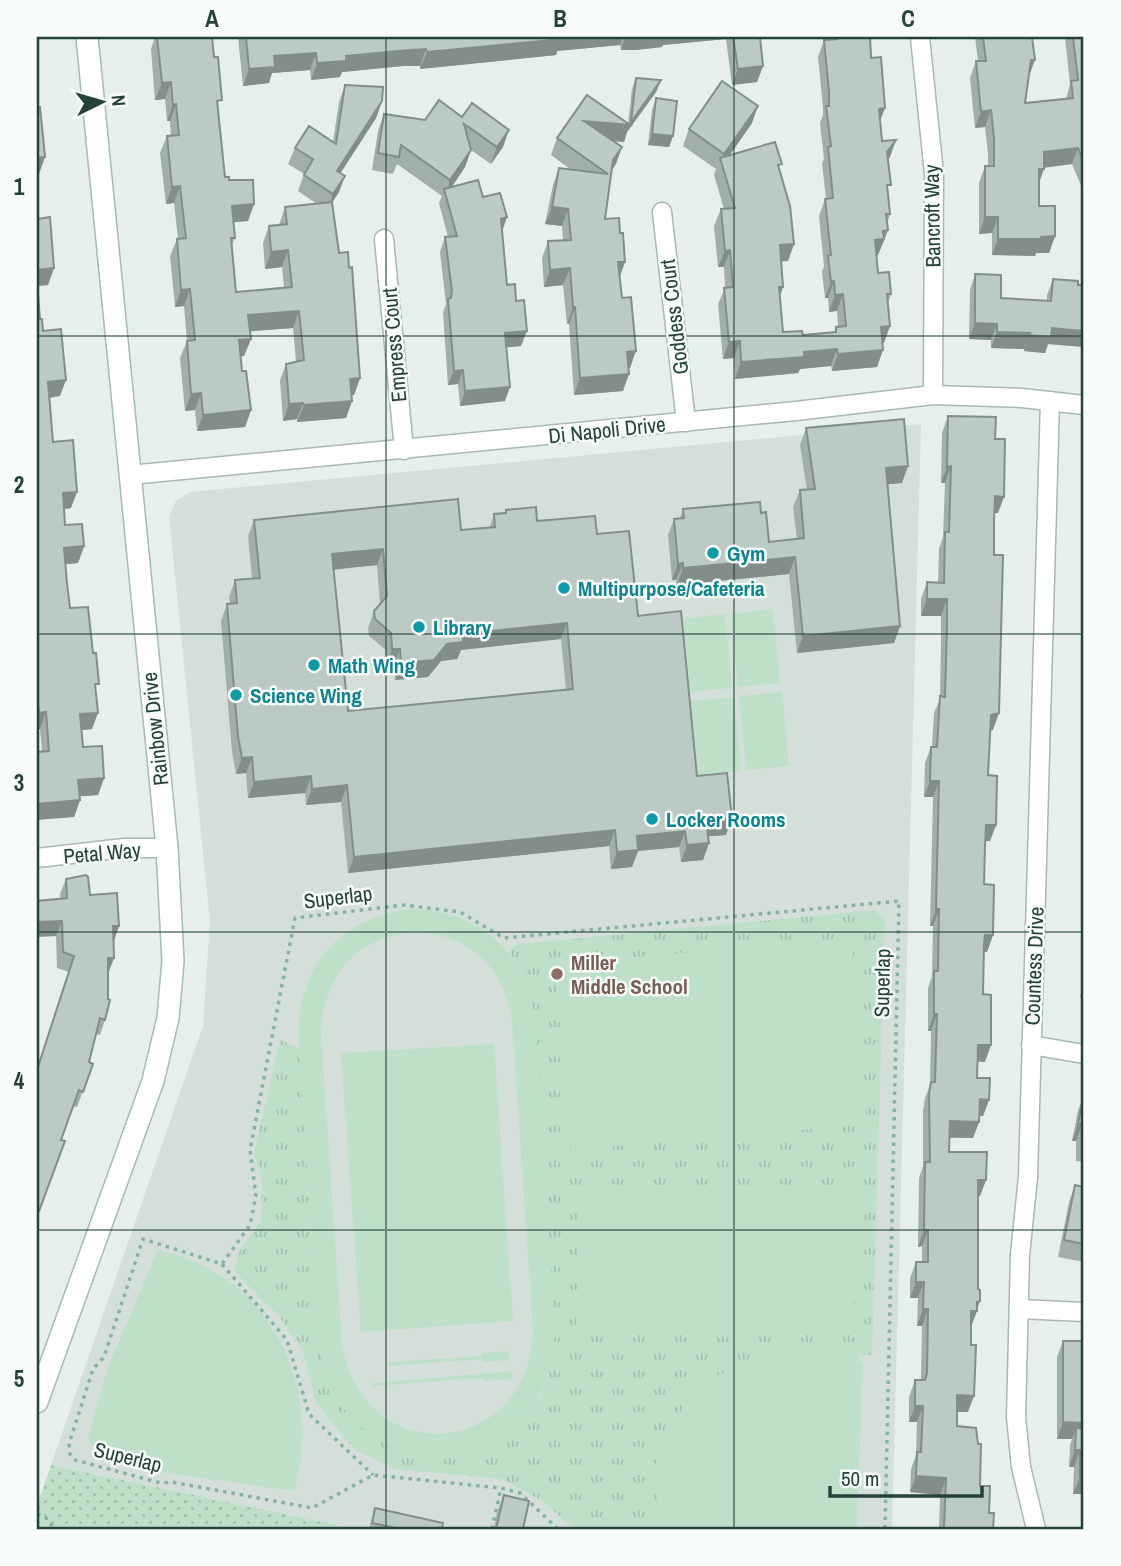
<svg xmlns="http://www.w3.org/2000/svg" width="1121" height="1566" font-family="'Archivo Narrow',sans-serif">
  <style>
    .built { fill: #d4dfda }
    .grass { fill: url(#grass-tufts) }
    .park { fill: url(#park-dots) }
    .pitch { fill: #bfe0c8; fill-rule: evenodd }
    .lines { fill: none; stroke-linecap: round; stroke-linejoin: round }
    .street-casing { stroke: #a8b8b2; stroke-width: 21 }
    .secondary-casing { stroke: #a4bbb3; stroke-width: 24 }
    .path { stroke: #86b3a5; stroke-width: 3.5; stroke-dasharray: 3.5 5; stroke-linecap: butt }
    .street { stroke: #fff; stroke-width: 18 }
    .secondary { stroke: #fff; stroke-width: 21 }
    .wall { fill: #a1aea9; fill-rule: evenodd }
    .shaded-wall { fill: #838d89 }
    .building { fill: #bbcac4; stroke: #838d89; stroke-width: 2; fill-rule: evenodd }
    .grid { fill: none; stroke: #24423a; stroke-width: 2; stroke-opacity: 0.55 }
    .culture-dot { fill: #0f9aa8; stroke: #f7fbf9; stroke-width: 2.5 }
    .education-dot { fill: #8d6e63; stroke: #f7fbf9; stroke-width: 2.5 }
    .labels { text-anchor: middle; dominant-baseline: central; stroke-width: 5; stroke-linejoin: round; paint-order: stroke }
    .street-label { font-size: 21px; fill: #24423a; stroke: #f7fbf9 }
    .culture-label { font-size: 21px; font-weight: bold; fill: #0d838f; stroke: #f7fbf9; text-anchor: start }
    .education-label { font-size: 21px; font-weight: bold; fill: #785e54; stroke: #f7fbf9; text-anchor: start }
    .neatline { fill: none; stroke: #24423a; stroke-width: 2.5 }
    .grid-label { font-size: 23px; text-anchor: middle; font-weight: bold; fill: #24423a }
  </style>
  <defs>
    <pattern id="grass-tufts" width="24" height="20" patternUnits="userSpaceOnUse" patternTransform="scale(1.75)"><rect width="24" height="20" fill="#bfe0c8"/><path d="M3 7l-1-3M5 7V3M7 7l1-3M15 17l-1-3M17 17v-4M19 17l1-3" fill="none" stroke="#a4c1ad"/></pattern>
    <pattern id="park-dots" width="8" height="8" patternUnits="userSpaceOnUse" patternTransform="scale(1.75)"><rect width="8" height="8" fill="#bfe0c8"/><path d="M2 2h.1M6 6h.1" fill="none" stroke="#a4c1ad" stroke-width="1.8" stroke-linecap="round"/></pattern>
  </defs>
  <rect width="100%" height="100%" fill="#e6efeb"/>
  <polygon class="built" points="921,424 892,1529 356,1529 51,1465 203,1026 210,922 169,516 176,501 190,492"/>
  <polygon class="grass" points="874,910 885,920 872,1355 859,1355 853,1420 710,1529 575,1529 542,1501 502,1479 394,1469 354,1449 316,1403 303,1351 278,1315 233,1270 241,1248 261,1222 262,1181 254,1153 280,1040 299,1048 319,1347 323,1369 400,1451 527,1416 540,1397 549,1376 523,974 511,955 510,948 518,944"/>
  <polygon class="park" points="51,1465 356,1529 37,1529 37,1505"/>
  <g class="pitch">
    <polygon points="773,609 780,683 738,687 731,614"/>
    <polygon points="725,614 732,688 690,692 683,619"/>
    <polygon points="782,692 789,766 746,770 739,696"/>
    <polygon points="734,697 741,771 698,775 691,701"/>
    <path d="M408 909C478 910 523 948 535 1017L555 1331C552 1488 345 1502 319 1347L298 1033C301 963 339 920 408 909ZM410 932C468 933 502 963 512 1020L533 1331C528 1461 362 1470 342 1344L321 1033C324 976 353 941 410 932Z"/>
    <polygon points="851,938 867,1124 571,1150 555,964"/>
    <polygon points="494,1044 513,1321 361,1332 341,1053"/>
    <polygon points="857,1185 853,1324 576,1335 579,1194"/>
    <path d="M158 1250C268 1273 325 1385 294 1491L166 1473 98 1455 88 1437 107 1370Z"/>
    <polygon points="806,1346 863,1362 857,1525 853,1529 662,1529 652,1472 695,1383"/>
    <polygon points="509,1351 510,1360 483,1362 483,1359 389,1366 389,1362 482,1356 483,1353"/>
    <polygon points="512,1371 513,1379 484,1381 483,1378 372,1386 372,1383"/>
  </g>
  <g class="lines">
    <defs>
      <g id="street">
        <polyline points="920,37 934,174 933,395"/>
        <polyline points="662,212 686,422"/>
        <polyline points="384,239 404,450"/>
        <polyline points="130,475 796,411 933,395 1022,398 1084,405"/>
        <polyline points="37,858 124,848 167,848"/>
        <polyline points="1031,1045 1084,1054"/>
        <polyline points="1019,1309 1084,1312"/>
        <polyline points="1036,1529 1021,1467 1016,1417 1020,1255 1028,1177 1050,401"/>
      </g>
      <polyline id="secondary" points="37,1402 153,1081 168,1018 173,961 167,848 87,37"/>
    </defs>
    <use href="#street" class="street-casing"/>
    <use href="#secondary" class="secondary-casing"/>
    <g class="path">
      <polyline points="222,1264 287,1340 309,1414 373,1475"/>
      <polyline points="37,1514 48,1519 54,1529"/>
      <polyline points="492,1529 501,1488"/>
      <polyline points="558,1529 520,1493 501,1488 373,1475 312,1508 172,1482 161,1483 75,1460 70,1454 69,1444 93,1369 104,1357 143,1239 222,1264 250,1225 256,1196 250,1150 295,918 404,905 460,912 504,938 899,901 885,1529"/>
    </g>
    <use href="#street" class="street"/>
    <use href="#secondary" class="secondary"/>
  </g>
  <g class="wall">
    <polygon points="155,37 212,37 225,177 254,204 248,221 233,222 235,238 231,247 236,292 284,287 282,267 265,269 263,243 269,226 279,225 285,207 317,204 298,191 304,174 288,164 295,148 333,142 339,102 345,85 382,101 376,118 340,173 339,192 332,203 360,378 354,395 352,395 352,401 346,418 297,422 297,419 283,421 280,380 286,364 296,361 293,328 250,331 251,339 244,356 240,356 242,371 251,410 245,427 197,431 195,410 185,411 180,358 187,341 184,306 175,307 170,256 177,239 178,239 174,203 166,204 160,153 167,136 171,136 170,121 167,121 165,99 155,100 151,49"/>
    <polygon points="238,37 760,37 763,66 757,82 732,85 726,39 663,45 662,47 636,50 621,50 620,45 557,51 556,55 490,62 420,69 420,66 403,66 342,72 340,77 311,80 310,70 272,73 269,83 243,86"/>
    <polygon points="829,37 870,37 882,141 890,157 888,159 888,192 890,214 887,223 888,230 878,255 877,256 878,273 891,294 888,303 884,343 882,343 877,367 832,371 831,366 800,369 798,373 735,379 734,358 723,359 718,304 725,288 724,267 718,267 714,226 721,209 724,209 714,175 716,169 683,146 689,129 752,123 730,155 780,170 794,244 788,261 781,261 783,287 780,297 783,332 803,335 834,332 836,327 838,327 837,311 829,312 828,298 825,298 822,272 824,266 819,216 825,199 826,199 822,163 824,159 820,123 823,115 823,108 818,57 824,40 829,39"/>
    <polygon points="975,37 1032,37 1029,75 1025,103 1066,99 1070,84 1065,37 1084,37 1084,193 1072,164 1044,168 1039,182 1039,206 1055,236 1049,253 1036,253 1035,256 992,255 992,233 979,234 979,183 985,166 988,166 988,154 985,127 975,128 970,78 976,61 978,61"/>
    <polygon points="636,78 661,80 656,92 627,132 624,142 614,141 616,164 611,170 605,219 620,277 630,368 629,368 623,391 574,395 569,324 567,324 563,285 544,287 542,258 548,241 563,240 562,226 545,224 553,185 559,168 570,169 551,155 557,138 628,124 632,89"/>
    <polygon points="656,98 673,136 669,147 648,145 652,110"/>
    <polygon points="439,100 503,147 491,164 471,150 465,167 452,187 483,197 502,231 507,285 521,346 506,347 505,401 460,406 458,384 448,385 443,313 446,304 440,252 445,237 448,237 439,203 442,196 397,164 393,174 372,170 378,131 384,114 425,120"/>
    <polygon points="37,219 54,268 48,285 37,286 40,319 60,396 50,398 53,442 71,508 64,509 65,525 84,546 78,563 65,564 70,608 96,690 92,729 82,730 83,747 104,778 98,795 80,796 80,800 74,817 42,751 40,729 37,729"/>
    <polygon points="975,274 1001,298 1047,301 1047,295 1053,279 1078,285 1084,285 1084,347 1048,344 1045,353 1024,351 1024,349 991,348 991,340 969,339 970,290"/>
    <polygon points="948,416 995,439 998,513 995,513 993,730 990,730 988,775 996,825 990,841 985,841 984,884 993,935 987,952 984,952 983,994 985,1062 978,1061 977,1078 989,1100 983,1116 980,1116 979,1122 973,1138 950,1138 949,1152 986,1180 980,1196 978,1196 978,1289 980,1301 971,1327 968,1412 957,1412 957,1426 980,1486 993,1529 939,1529 940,1495 910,1492 911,1469 916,1455 917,1422 909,1422 909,1397 915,1380 921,1380 922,1326 917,1326 918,1298 910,1298 910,1278 916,1262 922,1262 922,1246 918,1247 919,1178 923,1166 923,1111 925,1098 930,1085 931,1031 928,1031 928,988 932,976 933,926 930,926 933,797 924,797 925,763 931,747 932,747 934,713 940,699 941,643 941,616 921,616 921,599 927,582 938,583 939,549 943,537 945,483 941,483 942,433"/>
    <polygon points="806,428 902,483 887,484 900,626 894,643 797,653 789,574 677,585 676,580 672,580 668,535 674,519 680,518 683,509 761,513 769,542 797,539 793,507 800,490 807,490 800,445"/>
    <path d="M506 510 537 521 597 534 638 616 697 776 726 835 708 836 709 843 703 860 681 862 679 847 638 851 632 867 611 869 609 846 348 873 341 802 306 805 305 793 248 798 246 773 236 774 232 752 221 621 227 604H230L229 597 235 580 252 578 248 536 254 520 461 530 490 527 494 514 504 513ZM377 565 380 604 374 611 368 628 369 636 385 649 386 666 394 665 395 680 428 677 441 661 457 659 461 650 561 639 566 690 348 711 333 570Z"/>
    <polygon points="1084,849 1084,884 1083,884"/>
    <polygon points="66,879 90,895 114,941 108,974 105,1020 100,1035 96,1034 89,1062 93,1064 77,1107 73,1106 61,1140 65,1141 37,1218 37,1069 69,972 57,968 56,936 61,899 60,894"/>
    <polygon points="1084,925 1084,961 1082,961 1082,931"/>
    <polygon points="1084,973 1084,999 1080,998"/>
    <polygon points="1084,1094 1084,1162 1076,1161 1076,1141 1072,1141 1078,1111"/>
    <polygon points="1075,1185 1084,1187 1084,1262 1058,1257 1069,1202"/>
    <polygon points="1063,1341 1084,1426 1083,1429 1084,1429 1084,1525 1082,1525 1083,1494 1073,1494 1074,1467 1069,1467 1070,1445 1072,1439 1057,1439 1057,1357"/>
    <polygon points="504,1495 523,1529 494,1529 497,1512"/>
    <polygon points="375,1508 442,1529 369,1529"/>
  </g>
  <g class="shaded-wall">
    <polygon points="560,37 623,37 620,45 557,51 556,55 420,69 427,52"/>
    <polygon points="625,37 726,37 726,39 663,45 662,47 636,50 621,50"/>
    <polygon points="426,49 420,66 403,66 342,72 340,77 311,80 317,63 346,56 409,50"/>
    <polygon points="316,53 310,70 272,73 269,83 243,86 249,69 274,56"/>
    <polygon points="1031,60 1035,60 1029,76"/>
    <polygon points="763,66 757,82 732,85 738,69"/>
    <polygon points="661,80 656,92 627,132 624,142 578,138 584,121 630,125 631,122"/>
    <polygon points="171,82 165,99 155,100 162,83"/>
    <polygon points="382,101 376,118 331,188 337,171"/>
    <polygon points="176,104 170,121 167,121 173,105"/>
    <polygon points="758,106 752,123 722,166 721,163 724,154"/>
    <polygon points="885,108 879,124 879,109"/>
    <polygon points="991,110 985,127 975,128 981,112"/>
    <polygon points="509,130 503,147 491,164 497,147"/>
    <polygon points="652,134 673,136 669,147 648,145"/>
    <polygon points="896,140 890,157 881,168 887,152"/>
    <polygon points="622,147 616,164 607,177 613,160"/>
    <polygon points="1078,148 1072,164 1038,168 1044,152"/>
    <polygon points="471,150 465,167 446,195 450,180"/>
    <polygon points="45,157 39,174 37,174 37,158"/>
    <polygon points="1039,169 1044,169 1038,186"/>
    <polygon points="345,176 339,192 327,210 333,194"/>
    <polygon points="180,186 174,203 166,204 172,187"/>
    <polygon points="254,204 248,221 226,223 232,206"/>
    <polygon points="552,207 568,209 562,226 545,224"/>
    <polygon points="507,217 502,232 501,219"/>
    <polygon points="985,217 998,217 992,233 979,234"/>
    <polygon points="888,230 878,255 869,256 875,240 883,231"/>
    <polygon points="1055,236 1049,253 1036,253 1035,256 992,255 998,239"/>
    <polygon points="794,244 788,261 774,262 780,245"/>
    <polygon points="288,250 282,267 265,269 271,252"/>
    <polygon points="730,250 724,267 718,267 725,251"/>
    <polygon points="618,262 625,262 619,279"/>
    <polygon points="54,268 48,285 37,286 37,270"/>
    <polygon points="570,268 563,285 544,287 550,270"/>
    <polygon points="834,281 828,298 825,298 831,282"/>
    <polygon points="779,287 783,287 777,304"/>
    <polygon points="190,289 184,306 175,307 181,290"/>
    <polygon points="843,294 837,311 829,312 835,295"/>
    <polygon points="573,307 575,307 569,324 567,324"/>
    <polygon points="299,311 293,328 242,332 248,315"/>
    <polygon points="975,323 997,324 991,340 969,339"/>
    <polygon points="890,326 884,343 875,344 881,327"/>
    <polygon points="1052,328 1084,331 1084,347 1048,344 1045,353 1024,351 1029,335"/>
    <polygon points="527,331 521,346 499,348 505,333"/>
    <polygon points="997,332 1030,333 1024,349 991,348"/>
    <polygon points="251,339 244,356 233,357 239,340"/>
    <polygon points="740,341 734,358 723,359 729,342"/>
    <polygon points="837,349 831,366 800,369 798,373 735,379 741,362 804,352"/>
    <polygon points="883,350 877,367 832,371 838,354"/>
    <polygon points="636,351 630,368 621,369 627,352"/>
    <polygon points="463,370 458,384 448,385 454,371"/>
    <polygon points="629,374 623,391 574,395 580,378"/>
    <polygon points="360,378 354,395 344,396 350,379"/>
    <polygon points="66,380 60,396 42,398 48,382"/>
    <polygon points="510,387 505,401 460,406 465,391"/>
    <polygon points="201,393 195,410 185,411 191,394"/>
    <polygon points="352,401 346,418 297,422 304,405"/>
    <polygon points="303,403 297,419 283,421 289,404"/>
    <polygon points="251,410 245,427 197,431 203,415"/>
    <polygon points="908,466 902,483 880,485 886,468"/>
    <polygon points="951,466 945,483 941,483 947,467"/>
    <polygon points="77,492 71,508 56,510 63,493"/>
    <polygon points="995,496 1004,497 998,513 989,513"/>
    <polygon points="84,546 78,563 58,565 64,548"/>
    <polygon points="383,549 377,565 326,570 332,554"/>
    <polygon points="795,557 789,574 677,585 683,568"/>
    <polygon points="683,563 676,580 672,580 678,564"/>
    <polygon points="927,599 947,599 941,616 921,616"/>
    <polygon points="567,623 561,639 461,650 457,659 441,661 428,677 395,680 401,663 447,644 463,634"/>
    <polygon points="900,626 894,643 797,653 803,636"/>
    <polygon points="392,649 400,649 394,665 386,666"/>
    <polygon points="46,712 40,729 37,729 37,718 39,713"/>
    <polygon points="98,713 92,729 74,731 80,714"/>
    <polygon points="999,713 993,730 985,731 991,715"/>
    <polygon points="252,757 246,773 236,774 242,758"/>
    <polygon points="311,776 305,793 248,798 254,782"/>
    <polygon points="104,778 98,795 72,797 78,780"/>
    <polygon points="930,781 939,781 933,797 924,797"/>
    <polygon points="347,785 341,802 306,805 312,789"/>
    <polygon points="80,800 74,817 37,820 37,804"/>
    <polygon points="732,818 726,835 700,837 706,821"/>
    <polygon points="986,825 996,825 990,841 980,841"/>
    <polygon points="615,830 609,846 348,873 354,857"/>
    <polygon points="685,831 679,847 638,851 632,867 611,869 617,852 637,836"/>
    <polygon points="709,843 703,860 681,862 687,845"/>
    <polygon points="936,909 939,909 933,926 930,926"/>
    <polygon points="62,921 56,936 37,937 37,922"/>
    <polygon points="113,926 119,926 114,941"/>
    <polygon points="985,935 993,935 987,952 979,952"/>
    <polygon points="108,958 114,958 108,974"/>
    <polygon points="934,1014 937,1014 931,1031 928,1031"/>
    <polygon points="978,1045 991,1045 985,1062 972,1061"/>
    <polygon points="980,1099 989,1100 983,1116 974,1116"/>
    <polygon points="950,1121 979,1122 973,1138 944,1137"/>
    <polygon points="1078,1124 1082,1124 1076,1141 1072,1141"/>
    <polygon points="978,1180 986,1180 980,1196 972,1197"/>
    <polygon points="924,1230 928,1230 922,1246 918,1247"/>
    <polygon points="916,1282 924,1282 918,1298 910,1298"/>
    <polygon points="980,1301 976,1311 977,1311 971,1327 971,1311"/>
    <polygon points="923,1309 928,1309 922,1326 917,1326"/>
    <polygon points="957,1395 974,1396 968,1412 951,1412"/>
    <polygon points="915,1406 923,1406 917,1422 909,1422"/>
    <polygon points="1063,1422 1084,1423 1079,1439 1076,1428 1072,1439 1057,1439"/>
    <polygon points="1075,1450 1080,1450 1074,1467 1069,1467"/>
    <polygon points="916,1476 946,1478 940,1495 910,1492"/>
    <polygon points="1080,1477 1084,1477 1084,1490 1083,1494 1073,1494"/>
  </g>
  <g class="building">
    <polygon points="157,37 212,37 214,57 218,57 222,100 217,101 225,177 229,177 229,180 253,180 254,204 232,206 235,238 231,238 236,292 292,287 288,250 271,252 269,226 287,224 285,207 332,202 339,253 348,252 349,268 352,267 360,378 350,379 352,401 304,405 303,403 289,404 286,364 304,360 299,311 248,315 251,339 239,340 242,371 246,371 251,410 203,415 201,393 191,394 187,341 195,340 190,289 181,290 177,239 186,238 180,186 172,187 167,136 179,135 176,104 173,105 171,82 162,83"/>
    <polygon points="246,37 561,37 562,39 427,52 426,49 409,50 346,56 346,61 317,63 316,53 274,56 275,67 249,69"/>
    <polygon points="733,37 760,37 763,66 738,69"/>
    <polygon points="837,37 870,37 871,58 881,57 885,108 879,109 882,141 896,140 887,152 891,185 887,185 890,214 886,214 888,230 883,231 884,239 875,240 878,273 889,272 891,294 887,294 890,326 881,327 883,350 838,354 837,349 804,352 804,357 741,362 740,341 729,342 724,288 733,287 730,250 725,251 721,209 735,208 720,158 775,142 782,164 778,165 790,206 794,244 780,245 783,287 779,287 783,332 802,331 803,335 836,332 836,327 846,326 843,294 835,295 834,281 831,282 828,256 831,255 825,199 833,198 828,147 831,146 826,106 829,106 829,92 824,40 837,39"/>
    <polygon points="983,37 1032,37 1035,60 1031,60 1025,103 1073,98 1071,81 1078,80 1073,37 1084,37 1084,163 1078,148 1044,152 1044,169 1039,169 1039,206 1055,206 1055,236 1041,237 1041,239 998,239 998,217 985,217 985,166 994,166 994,138 991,110 981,112 976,61 986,61"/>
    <polygon points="636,78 661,80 631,122"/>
    <polygon points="722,81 758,106 724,154 689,129"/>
    <polygon points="345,85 383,87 382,101 337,171 345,176 333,194 304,175 313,159 295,148 309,126 336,144"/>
    <polygon points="587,95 630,125 584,121 622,147 613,160 605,219 619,218 620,233 623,233 625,262 618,262 622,298 631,297 636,351 627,352 629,374 580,378 575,307 573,307 570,268 550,270 548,241 571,240 568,209 552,207 559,168 608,174 557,138"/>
    <polygon points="656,98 677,101 673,136 652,134"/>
    <polygon points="439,100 462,117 472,103 509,130 497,147 464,124 471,150 450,180 401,145 399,157 378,153 384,114 425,120"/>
    <polygon points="37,107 40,107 45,157 37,158"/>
    <polygon points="478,180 483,197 500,193 507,217 501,219 507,285 515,284 516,301 524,300 527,331 505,333 510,387 465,391 463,370 454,371 448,299 451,298 452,291 445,237 457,236 444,189"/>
    <polygon points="50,217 54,268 37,270 37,219"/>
    <polygon points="975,274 1001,275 1001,298 1051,301 1053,279 1078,281 1078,285 1084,285 1084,331 1052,328 1051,337 1029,335 1030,333 997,332 997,324 975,323"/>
    <polygon points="37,283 40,319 42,319 43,331 61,329 66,380 48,382 53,442 73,440 77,492 63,493 65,525 82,524 84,546 64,548 67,583 70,608 88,607 93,653 96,653 99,684 95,684 98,713 80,714 83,747 102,746 104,778 78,780 80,800 37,804 37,752 49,751 46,712 39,713 37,691"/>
    <polygon points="948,416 996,417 995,439 1005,439 1004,497 995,496 994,521 994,555 1003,555 999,713 991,715 988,775 997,776 996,825 986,825 985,846 984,884 994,885 993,935 985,935 984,944 983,994 991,995 991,1045 978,1045 977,1078 990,1078 989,1100 980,1099 979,1122 950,1121 949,1152 987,1152 986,1180 978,1180 978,1289 980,1290 980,1301 977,1302 977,1311 971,1311 971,1345 976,1345 974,1396 957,1395 957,1426 976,1428 978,1444 981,1444 980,1486 990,1486 989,1513 994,1513 993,1529 944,1529 946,1478 916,1476 917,1452 921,1452 923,1406 915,1406 915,1380 925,1380 927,1373 928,1309 923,1309 924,1282 916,1282 916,1262 928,1262 928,1230 924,1230 925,1162 930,1162 929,1094 931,1082 935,1082 937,1014 934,1014 934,971 938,971 939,909 936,909 939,781 930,781 931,747 937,747 940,696 945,697 947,626 947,599 927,599 927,582 944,583 945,532 949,532 951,466 947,467"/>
    <polygon points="904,419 908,466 886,468 900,626 803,636 795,557 683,568 683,563 678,564 674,519 684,518 683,509 760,502 761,513 766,512 769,542 804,538 800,490 815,489 806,428"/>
    <path d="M458 499 461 530 495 527 494 514 506 513V510L536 507 537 521 595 516 597 534 629 531 638 616 681 611 697 776 727 773 732 818 706 821 709 843 687 845 685 831 637 836 638 850 617 852 615 830 354 857 347 785 312 789 311 776 254 782 252 757 242 758 238 736 227 604 237 603 235 580 260 578 254 520ZM383 549 387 596 374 611 375 619 391 633 392 649H400L401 663 434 660 447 644 463 642V634L567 623 573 689 348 711 332 554Z"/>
    <polygon points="86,875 88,877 90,895 117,893 119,926 113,926 114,958 108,958 108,999 110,1000 105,1020 100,1018 89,1062 93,1064 83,1092 79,1090 61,1140 65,1141 39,1211 37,1210 37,1070 74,956 63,952 62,921 37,922 37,901 67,898 66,879"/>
    <polygon points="1084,1094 1084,1144 1082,1144 1082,1124 1078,1124"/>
    <polygon points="1075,1185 1084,1187 1084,1244 1064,1240"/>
    <polygon points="1063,1341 1084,1341 1084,1423 1063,1422"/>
    <polygon points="1076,1428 1084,1429 1084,1477 1080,1477 1080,1450 1075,1450"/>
    <polygon points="504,1495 529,1501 523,1529 496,1529"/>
    <polygon points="375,1508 443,1523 442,1529 401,1529 372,1523"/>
  </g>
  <path class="grid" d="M386 37V1529M734 37V1529M37 336H1084M37 634H1084M37 932H1084M37 1230H1084"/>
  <g class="culture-dot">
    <circle cx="713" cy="553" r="7"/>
    <circle cx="564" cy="588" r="7"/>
    <circle cx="419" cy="627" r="7"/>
    <circle cx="314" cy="665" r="7"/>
    <circle cx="236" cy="695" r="7"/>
    <circle cx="652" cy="819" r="7"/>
  </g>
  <circle class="education-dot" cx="557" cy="974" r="7"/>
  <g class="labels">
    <g class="street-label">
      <text transform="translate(932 216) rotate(-91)">Bancroft Way</text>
      <text transform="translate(674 317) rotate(-97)">Goddess Court</text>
      <text transform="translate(394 345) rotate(-95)">Empress Court</text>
      <text transform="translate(607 430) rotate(-6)">Di Napoli Drive</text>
      <text transform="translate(155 729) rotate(-96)">Rainbow Drive</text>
      <text transform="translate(102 853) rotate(-5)">Petal Way</text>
      <text transform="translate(338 897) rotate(-7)">Superlap</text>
      <text transform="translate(1034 966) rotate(-88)">Countess Drive</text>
      <text transform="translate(882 983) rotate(-89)">Superlap</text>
      <text transform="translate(128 1457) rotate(14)">Superlap</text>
    </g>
    <g class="culture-label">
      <text x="727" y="553">Gym</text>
      <text x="578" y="588">Multipurpose/Cafeteria</text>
      <text x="433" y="627">Library</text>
      <text x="328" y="665">Math Wing</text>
      <text x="250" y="695">Science Wing</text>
      <text x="666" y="819">Locker Rooms</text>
    </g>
    <g class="education-label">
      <text x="571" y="962">Miller<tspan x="571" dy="24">Middle School</tspan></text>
    </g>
  </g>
  <rect width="1121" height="1566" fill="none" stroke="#f7fbf9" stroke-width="77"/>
  <g transform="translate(102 102) rotate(85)" stroke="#f7fbf9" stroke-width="5" paint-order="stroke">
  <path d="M0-5L12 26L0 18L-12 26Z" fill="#24423a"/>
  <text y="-10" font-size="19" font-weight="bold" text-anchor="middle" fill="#24423a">N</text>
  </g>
  <path d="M830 1486v10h152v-10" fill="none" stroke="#24423a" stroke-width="3.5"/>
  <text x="841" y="1486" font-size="21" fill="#24423a" stroke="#f7fbf9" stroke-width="5" paint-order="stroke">50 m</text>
  <rect x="38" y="38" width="1044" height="1490" class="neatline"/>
  <g class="grid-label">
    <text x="212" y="27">A</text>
    <text x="560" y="27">B</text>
    <text x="908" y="27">C</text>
    <text x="19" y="195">1</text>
    <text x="19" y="493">2</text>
    <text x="19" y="791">3</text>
    <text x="19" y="1089">4</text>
    <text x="19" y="1387">5</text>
  </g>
</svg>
